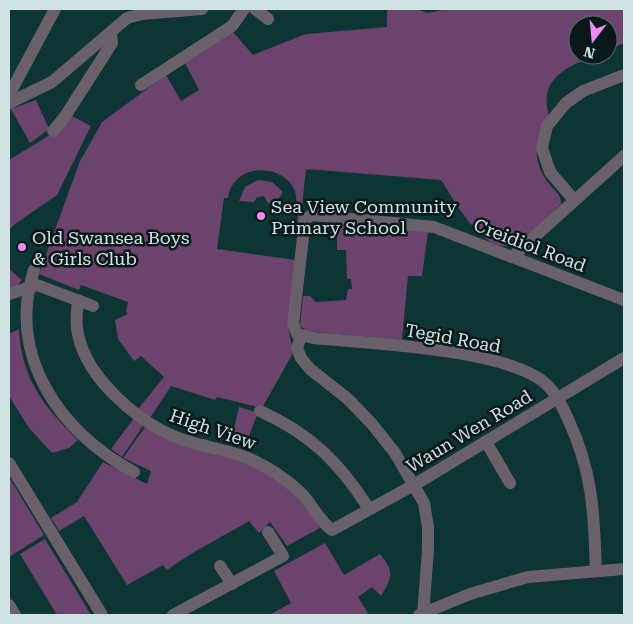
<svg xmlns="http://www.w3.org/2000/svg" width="633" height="624" font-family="'Roboto Serif',serif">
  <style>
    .green { fill: #6c436c }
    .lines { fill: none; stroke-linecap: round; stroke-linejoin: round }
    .minor { stroke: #6a606a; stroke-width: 12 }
    .poi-dot { fill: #f28af3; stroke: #091919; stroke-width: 2 }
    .labels { text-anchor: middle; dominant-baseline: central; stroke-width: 5; stroke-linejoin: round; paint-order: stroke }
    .poi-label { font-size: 18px; fill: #cfe3e2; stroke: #091919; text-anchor: start }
    .street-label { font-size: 18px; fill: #cfe3e2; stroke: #091919 }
  </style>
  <rect width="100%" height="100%" fill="#0d3533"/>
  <g class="green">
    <path d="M387 9H417L427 13 448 9H624V43L608 50V25H578V55H596C567 67 538 78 549 116 534 140 531 161 550 185 556 192 561 194 561 204 548 216 533 234 518 243 486 261 455 201 441 180L306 169 300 225H297L298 210 295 209C307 167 235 153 228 198H224L217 249 296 260 288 326 293 353 262 408 217 397 215 400 171 386 150 418 138 409 164 377 141 356 134 361 118 339 115 320 128 314 126 311 128 302 81 285 79 290 39 274 80 161 102 122 166 75 181 101 199 90 185 63 233 32 253 55 306 34 387 27Z"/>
    <polygon points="36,100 49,129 30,143 11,109"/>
    <polygon points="70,115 91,126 57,195 15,224 9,230 9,160 53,133"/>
    <polygon points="258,180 272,182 283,192 275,205 268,203 264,196 257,197 254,202 239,201 245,187"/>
    <polygon points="337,222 428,232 422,276 408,276 402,340 306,331 300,325 303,296 310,296 316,302 346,300 348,289 352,289 351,279 347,279 346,250 337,250"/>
    <polygon points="9,269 22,280 16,287 9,289"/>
    <path d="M19 329C21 378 44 407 78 440L69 448 52 453 29 428 9 396V334Z"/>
    <polygon points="239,407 258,413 245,446 231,442"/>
    <polygon points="134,418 143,426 122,457 111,449"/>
    <path d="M145 427C187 442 249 457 283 484 299 496 309 512 320 528L287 546 270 522 259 533 249 521C222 537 193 551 167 570L163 565 127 585 84 516 59 531 51 518 77 502 103 462 147 484 151 471 123 458Z"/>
    <polygon points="9,477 44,535 9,557"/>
    <polygon points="45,539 91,615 57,615 20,554"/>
    <path d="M325 543 344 575 380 554C395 572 392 578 381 596L372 587 358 597 369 615H269L291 603 274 571Z"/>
  </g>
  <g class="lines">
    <g class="minor">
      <polyline points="255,9 268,19"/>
      <polyline points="141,85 232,26 244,9"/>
      <polyline points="9,103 52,82 127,18 142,14 202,9"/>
      <polyline points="10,103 9,95 55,9"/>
      <polyline points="53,131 64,118 112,43 111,33"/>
      <polyline points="574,200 550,172 542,148 547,126 566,103 583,91 624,75"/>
      <polyline points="512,257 624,156"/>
      <path d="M34 270C6 355 60 433 134 472"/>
      <polyline points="9,294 37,285 93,306"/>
      <path d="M78 300C77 312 75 323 78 334 87 380 142 426 184 440 211 449 239 451 264 466 278 474 291 483 303 495 312 505 321 523 332 530L414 485 624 358"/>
      <polyline points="301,336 297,348 301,358 310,369 348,399 372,424 395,453 424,503 428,527 428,550 423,615"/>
      <path d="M260 411C311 434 340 463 369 509"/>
      <polyline points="486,442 510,483"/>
      <polyline points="9,463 102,615"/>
      <polyline points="220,566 232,584"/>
      <path d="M596 571C594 514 593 472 568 419 562 406 556 393 546 384 509 349 366 343 313 338L297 334 293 324 305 220 311 215 434 227 624 300"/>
      <polyline points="9,605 15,615"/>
      <polyline points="173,615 283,556 268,532"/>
      <polyline points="419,615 470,594 528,577 624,569"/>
    </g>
  </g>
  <g class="poi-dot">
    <circle cx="261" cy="216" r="5"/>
    <circle cx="22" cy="247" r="5"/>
  </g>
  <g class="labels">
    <g class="poi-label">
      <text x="271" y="206">Sea View Community<tspan x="271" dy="21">Primary School</tspan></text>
      <text x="32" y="237">Old Swansea Boys<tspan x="32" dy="21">&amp; Girls Club</tspan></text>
    </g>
    <g class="street-label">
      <text transform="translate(530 245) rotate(21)">Creidiol Road</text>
      <text transform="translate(453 338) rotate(10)">Tegid Road</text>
      <text transform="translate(213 429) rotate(19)">High View</text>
      <text transform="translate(469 431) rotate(-31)">Waun Wen Road</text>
    </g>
  </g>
  <rect width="633" height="624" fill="none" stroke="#cfe3e2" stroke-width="20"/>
  <g transform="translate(593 40) rotate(196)"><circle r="24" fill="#091919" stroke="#586a69"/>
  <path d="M0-4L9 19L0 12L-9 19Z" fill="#f28af3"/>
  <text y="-8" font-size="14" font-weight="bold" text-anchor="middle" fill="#cfe3e2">N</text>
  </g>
</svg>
